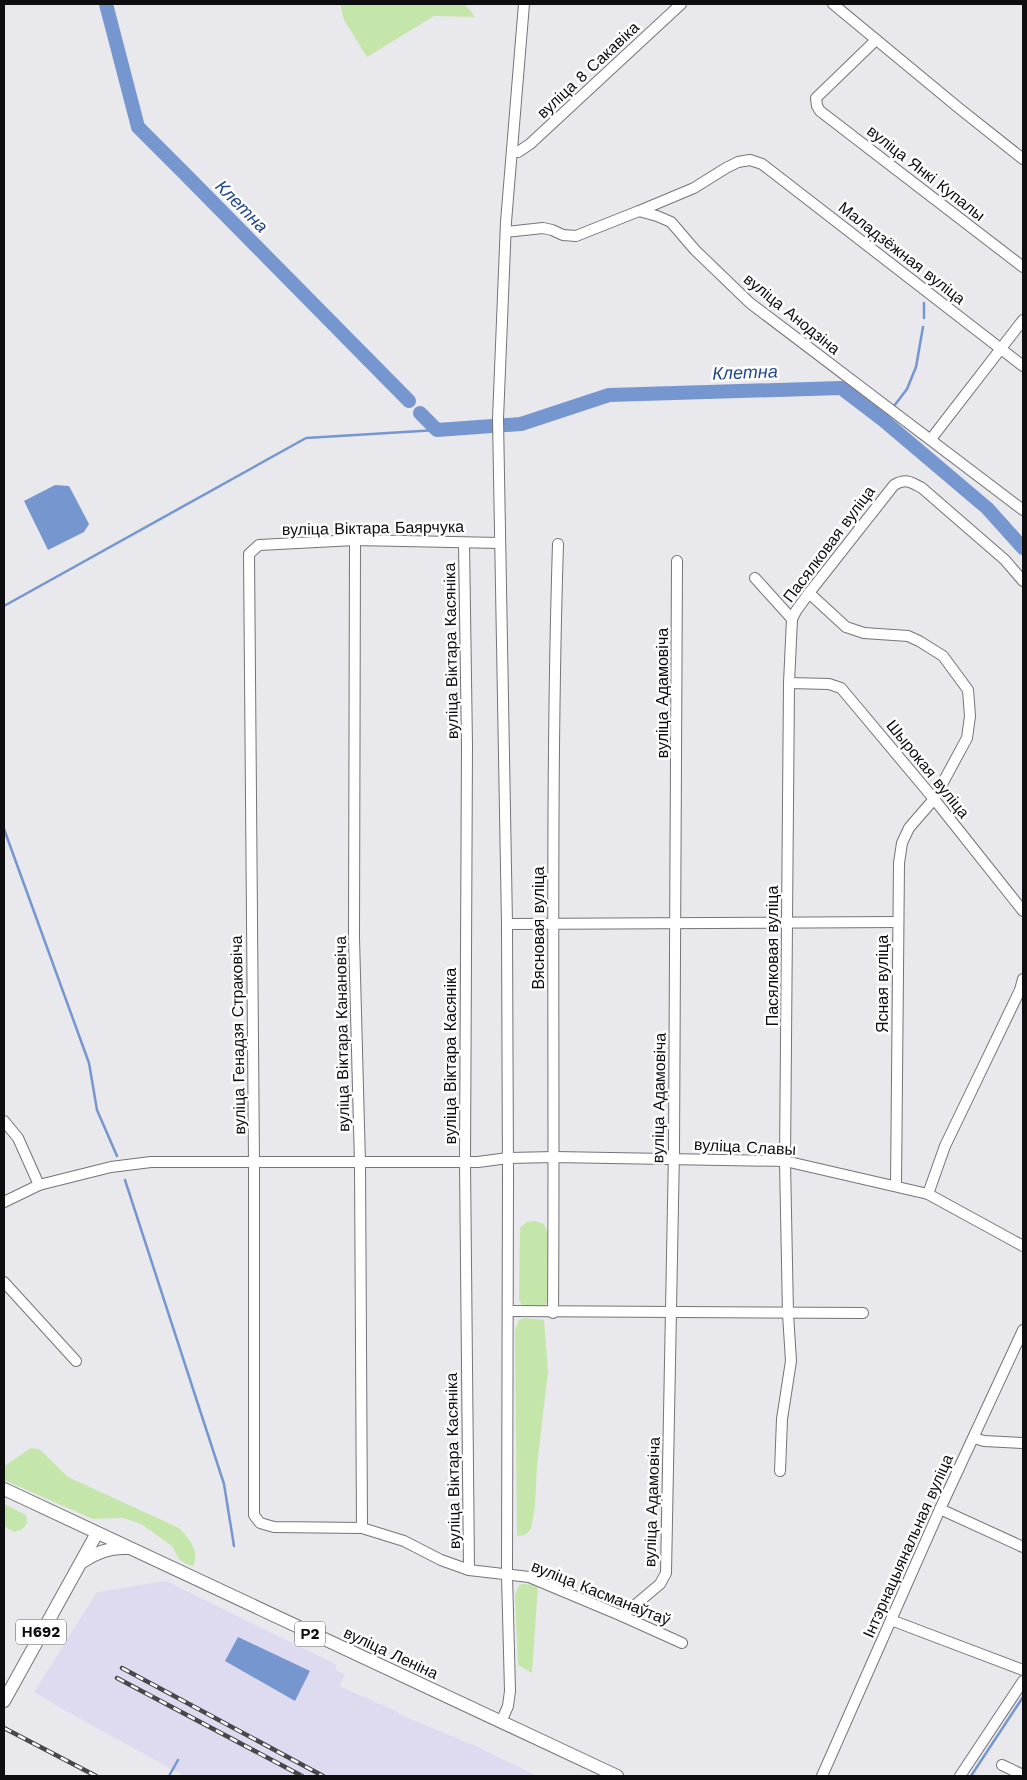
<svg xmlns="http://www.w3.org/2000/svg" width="1027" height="1780" font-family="'Work Sans',sans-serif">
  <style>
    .industrial { fill: #dedbf1 }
    .green { fill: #c5e6ab }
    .water { fill: #7596ce }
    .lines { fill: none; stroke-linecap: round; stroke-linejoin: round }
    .stream { stroke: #7596ce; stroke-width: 2.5 }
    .river { stroke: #7596ce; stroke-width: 14 }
    .minor-casing { stroke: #747479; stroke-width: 12 }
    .major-casing { stroke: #747479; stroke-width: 14 }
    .minor { stroke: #fff; stroke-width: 10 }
    .major { stroke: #fff; stroke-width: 12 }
    .rail-casing { stroke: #48484b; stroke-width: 4.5 }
    .rail { stroke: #fff; stroke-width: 2.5; stroke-dasharray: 8; stroke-linecap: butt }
    .labels { text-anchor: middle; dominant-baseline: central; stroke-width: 5; stroke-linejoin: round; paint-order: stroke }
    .shield { fill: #fff; stroke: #565658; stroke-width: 1 }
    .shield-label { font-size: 15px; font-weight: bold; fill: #0e0e10 }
    .street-label { font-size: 16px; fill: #0e0e10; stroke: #fff }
    .water-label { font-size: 18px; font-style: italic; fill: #22488d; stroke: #fff }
  </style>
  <rect width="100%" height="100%" fill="#e8e8ed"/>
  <polygon class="industrial" points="166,1581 337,1665 335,1670 345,1674 339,1686 398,1712 399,1714 478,1747 537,1776 184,1776 64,1710 34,1692 97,1592"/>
  <g class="green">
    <polygon points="340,4 465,4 475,17 434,16 367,57 344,20"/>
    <polygon points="535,1221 544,1224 548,1233 548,1301 542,1308 524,1307 519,1301 520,1228 527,1222"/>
    <polygon points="524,1318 544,1320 548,1372 537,1465 535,1506 531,1529 525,1535 517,1536 515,1330 519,1320"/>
    <path d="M31 1448 39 1449 68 1477 179 1528C188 1537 201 1552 193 1566L186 1564 179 1559 172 1546 141 1524 123 1518 93 1519 4 1480V1467L6 1465Z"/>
    <polygon points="4,1504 26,1515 27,1524 21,1530 14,1532 4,1526"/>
    <polygon points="523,1584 538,1585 532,1673 518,1665 515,1594 519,1585"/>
  </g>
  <g class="water">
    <polygon points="55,485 69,486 89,524 84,532 48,550 24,501"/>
    <polygon points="238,1637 310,1671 295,1701 225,1661"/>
  </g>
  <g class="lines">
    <g class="stream">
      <polyline points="924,318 924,303"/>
      <polyline points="894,406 907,389 916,367 923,327"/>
      <polyline points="883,420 888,414"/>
      <polyline points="4,606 306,438 437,430"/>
      <polyline points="4,829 89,1063 97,1110 117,1156"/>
      <polyline points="125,1180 224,1484 234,1546"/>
      <polyline points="169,1776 178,1760"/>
      <polyline points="971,1776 1023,1697"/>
    </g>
    <g class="river">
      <polyline points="106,4 138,127 185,174 409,401"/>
      <polyline points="420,413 437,430 521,424 609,395 841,388 883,420 987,508 1023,548"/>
    </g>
    <defs>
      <g id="minor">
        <polyline points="833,4 960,109 1023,159"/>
        <polyline points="876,40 816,98 817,106 820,111 1023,267"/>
        <polyline points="512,151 518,152 530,144 681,4"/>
        <polyline points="639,211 694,188 726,168 738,162 750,160 762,164 1023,366"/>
        <polyline points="506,232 543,228 552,230 563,235 576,236 639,211 657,216 671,222 695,250 750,303 1023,510"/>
        <polyline points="931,439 1023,320"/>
        <polyline points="355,540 354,938 360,1163 362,1528"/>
        <polyline points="464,543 467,746 465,1162 469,1570"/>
        <polyline points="500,543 355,540 259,545 249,554 254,1162 254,1515 260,1523 274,1527 362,1528 404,1541 441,1560 469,1570 529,1577 622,1616 682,1643"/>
        <polyline points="755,578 792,619"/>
        <polyline points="809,593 846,627 864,633 908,636 919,641 943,656 968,690 970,716 967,738 934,799 909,828 902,843 899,863 896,1186"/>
        <polyline points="789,683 829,684 841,688 934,799 1023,911"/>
        <polyline points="507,924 897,922"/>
        <polyline points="4,1121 18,1138 39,1185 4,1202"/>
        <polyline points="39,1185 111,1167 151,1162 478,1162 508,1158 555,1157 785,1161 928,1194 1023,1246"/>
        <polyline points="928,1194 945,1146 1020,990 1023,979"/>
        <polyline points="4,1282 76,1361"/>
        <polyline points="508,1311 863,1313"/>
        <path d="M553 1313C555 1056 550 800 558 544"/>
        <polyline points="974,1438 984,1441 1023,1443"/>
        <path d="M780 1471 782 1419 791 1361 788 1314 785 1161 789 683 792 619 796 611 809 593 894 485C906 478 911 482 922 488L1005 560 1023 581"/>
        <polyline points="940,1509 1023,1547"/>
        <polyline points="622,1616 660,1584 666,1573 674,1151 677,561"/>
        <polyline points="891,1620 1023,1670"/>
        <polyline points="501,1722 508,1706 510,1691 507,1575 508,1178 507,924 498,419 506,222 524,4"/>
        <polyline points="1002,1765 1023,1775"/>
        <polyline points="822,1776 940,1509 1023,1330"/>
        <polyline points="960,1776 1023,1681"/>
      </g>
      <g id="major">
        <polyline points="4,1489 617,1776"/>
        <path d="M82 1562C95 1553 110 1547 126 1548"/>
        <polyline points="4,1701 97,1533"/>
      </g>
    </defs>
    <use href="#minor" class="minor-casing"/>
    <use href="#major" class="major-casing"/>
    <use href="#minor" class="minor"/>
    <use href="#major" class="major"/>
    <defs>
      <g id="rail">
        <polyline points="122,1668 323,1776"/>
        <polyline points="117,1678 302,1776"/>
        <polyline points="4,1728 96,1776"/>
      </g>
    </defs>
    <use href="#rail" class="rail-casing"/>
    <use href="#rail" class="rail"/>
  </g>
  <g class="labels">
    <g class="shield">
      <rect x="16" y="1619.5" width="50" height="25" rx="4"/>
      <rect x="295" y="1621.5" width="30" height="25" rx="4"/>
    </g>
    <g class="shield-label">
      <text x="41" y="1632">Н692</text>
      <text x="310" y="1634">Р2</text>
    </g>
    <g class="street-label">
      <text transform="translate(588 70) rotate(-43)">вуліца 8 Сакавіка</text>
      <text transform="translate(926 173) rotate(38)">вуліца Янкі Купалы</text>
      <text transform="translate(902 253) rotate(38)">Маладзёжная вуліца</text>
      <text transform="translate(792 314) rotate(39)">вуліца Анодзіна</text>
      <text transform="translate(373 528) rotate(-1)">вуліца Віктара Баярчука</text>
      <text transform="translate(829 544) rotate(-53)">Пасялковая вуліца</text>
      <text transform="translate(451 651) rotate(-91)">вуліца Віктара Касяніка</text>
      <text transform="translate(662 693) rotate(-90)">вуліца Адамовіча</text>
      <text transform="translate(928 769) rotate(51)">Шырокая вуліца</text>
      <text transform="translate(538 928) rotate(-90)">Вясновая вуліца</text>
      <text transform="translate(772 956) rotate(-90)">Пасялковая вуліца</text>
      <text transform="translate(882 984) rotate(-90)">Ясная вуліца</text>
      <text transform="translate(342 1034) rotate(-91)">вуліца Віктара Канановіча</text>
      <text transform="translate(238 1035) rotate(-91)">вуліца Генадзя Страковіча</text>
      <text transform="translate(450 1056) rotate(-90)">вуліца Віктара Касяніка</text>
      <text transform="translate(659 1098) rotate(-89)">вуліца Адамовіча</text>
      <text transform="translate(745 1147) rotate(3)">вуліца Славы</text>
      <text transform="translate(453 1461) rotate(-91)">вуліца Віктара Касяніка</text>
      <text transform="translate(652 1502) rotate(-88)">вуліца Адамовіча</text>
      <text transform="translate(908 1546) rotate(-66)">Інтэрнацыянальная вуліца</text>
      <text transform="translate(601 1593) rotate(22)">вуліца Касманаўтаў</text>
      <text transform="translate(391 1653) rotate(25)">вуліца Леніна</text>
    </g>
    <g class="water-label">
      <text transform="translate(242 206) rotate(45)">Клетна</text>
      <text transform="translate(745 372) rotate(-2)">Клетна</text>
    </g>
  </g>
  <rect width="1027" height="1780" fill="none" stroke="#0e0e10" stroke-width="10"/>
</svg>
